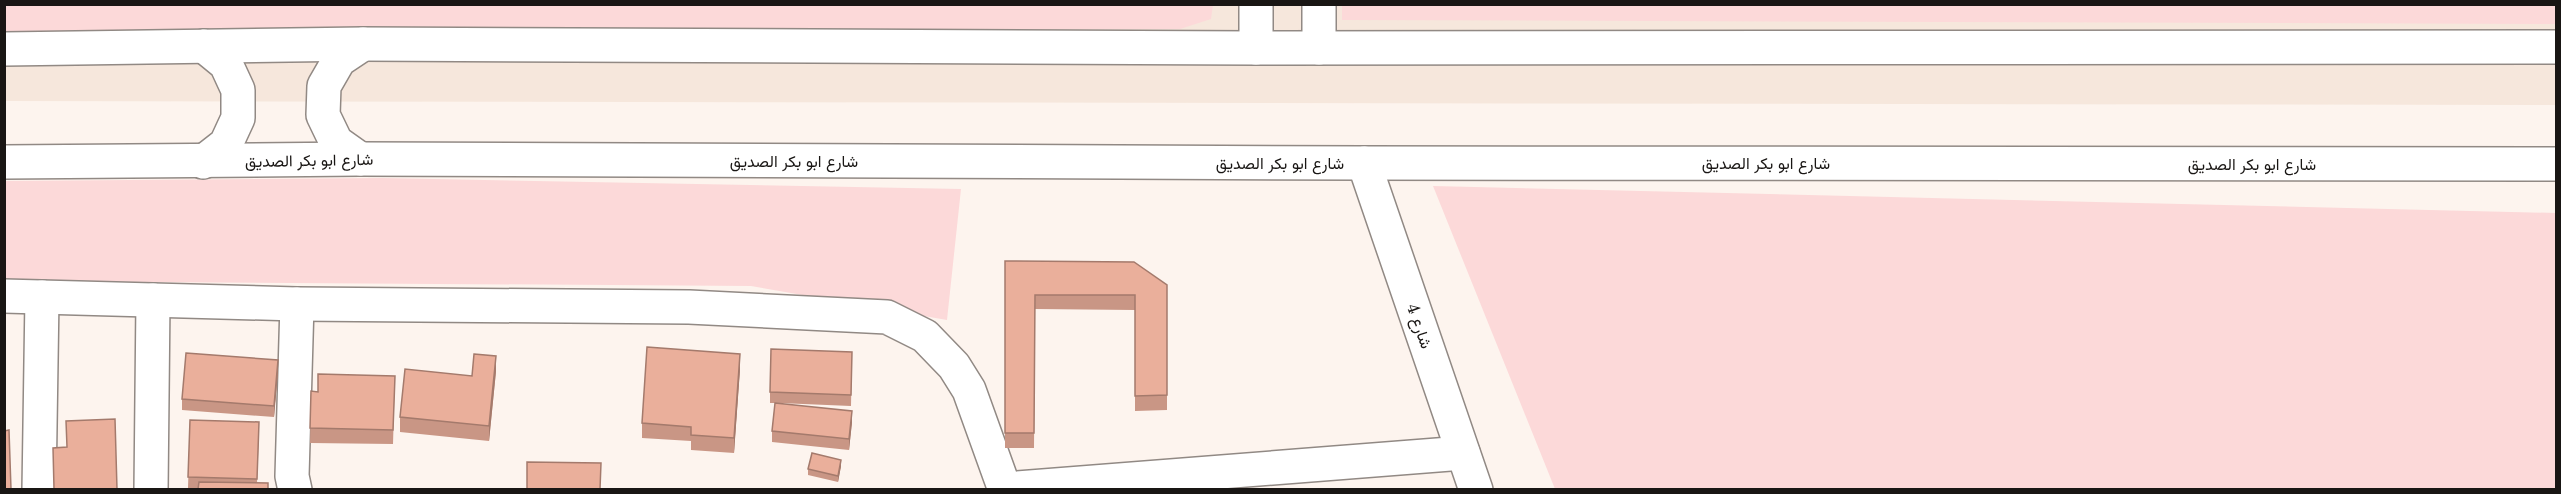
<svg xmlns="http://www.w3.org/2000/svg" width="2561" height="494" font-family="'Libre Baskerville',Vazirmatn,serif">
  <style>
    .built { fill: #f6e7dc }
    .green { fill: #fcd9d9 }
    .lines { fill: none; stroke-linecap: round; stroke-linejoin: round }
    .street-casing { stroke: #918984; stroke-width: 36 }
    .secondary-casing { stroke: #918984; stroke-width: 36 }
    .street { stroke: #fff; stroke-width: 33 }
    .secondary { stroke: #fff; stroke-width: 33 }
    .wall { fill: #c99685 }
    .shaded-wall { fill: #a47a6c }
    .building { fill: #eaaf9b; stroke: #a47a6c; stroke-width: 1.5 }
    .labels { text-anchor: middle; dominant-baseline: central; stroke-width: 4.5; stroke-linejoin: round; paint-order: stroke }
    .street-label { font-size: 16px; fill: #191614; stroke: #fff }
  </style>
  <rect width="100%" height="100%" fill="#fdf4ee"/>
  <polygon class="built" points="5,4 2556,5 2556,105 5,101"/>
  <g class="green">
    <polygon points="2556,4 2556,24 1342,20 1342,5"/>
    <polygon points="4,5 1213,5 1211,19 1180,29 5,32"/>
    <polygon points="382,178 961,189 947,320 751,286 5,281 4,181"/>
    <polygon points="1433,186 2556,213 2556,489 1555,489"/>
  </g>
  <g class="lines">
    <defs>
      <g id="street">
        <polyline points="1364,163 1476,490"/>
        <polyline points="4,296 297,304 689,307 887,317 925,336 954,366 969,390 1005,490"/>
        <polyline points="1005,489 1463,453"/>
        <polyline points="39,490 42,297"/>
        <polyline points="151,490 153,300"/>
        <polyline points="295,490 292,476 297,304"/>
      </g>
      <g id="secondary">
        <polyline points="1319,4 1319,48"/>
        <polyline points="1256,48 1256,4"/>
        <polyline points="4,49 363,44 1256,48 2556,47"/>
        <polyline points="360,159 336,142 323,115 324,86 339,60 363,44"/>
        <polyline points="4,162 360,159 1364,163 2556,164"/>
        <polyline points="203,162 226,144 238,118 238,90 226,64 204,46"/>
      </g>
    </defs>
    <use href="#street" class="street-casing"/>
    <use href="#secondary" class="secondary-casing"/>
    <use href="#street" class="street"/>
    <use href="#secondary" class="secondary"/>
  </g>
  <g class="wall">
    <polygon points="1005,261 1167,285 1167,410 1135,411 1135,310 1035,309 1034,448 1005,448"/>
    <polygon points="852,352 851,406 779,403 852,422 849,450 772,442 772,431 775,403 770,403 770,392"/>
    <polygon points="740,369 734,453 691,450 691,441 642,438 642,423"/>
    <polygon points="278,371 274,417 182,410 182,399"/>
    <polygon points="496,371 489,441 400,432 400,417 472,376"/>
    <polygon points="395,376 393,444 310,443 311,391 318,392"/>
    <polygon points="190,420 259,433 257,483 198,488 188,488"/>
    <polygon points="841,466 838,482 808,475 808,469"/>
  </g>
  <g class="shaded-wall">
    <polygon points="740,354 740,369 734,453 734,438"/>
    <polygon points="496,356 496,371 489,441 489,426"/>
    <polygon points="278,360 278,371 274,417 274,406"/>
    <polygon points="852,411 852,422 849,450 849,439"/>
    <polygon points="841,460 841,466 838,482 838,476"/>
  </g>
  <g class="building">
    <polygon points="1005,261 1134,262 1167,285 1167,395 1135,396 1135,295 1035,295 1034,433 1005,433"/>
    <polygon points="647,347 740,354 734,438 691,435 691,427 642,423"/>
    <polygon points="771,349 852,352 851,395 770,392"/>
    <polygon points="186,353 278,360 274,406 182,399"/>
    <polygon points="474,354 496,356 489,426 400,417 405,369 472,376"/>
    <polygon points="318,374 395,376 393,430 310,428 311,391 318,392"/>
    <polygon points="775,403 852,411 849,439 772,431"/>
    <polygon points="115,419 117,489 54,489 53,448 67,447 66,421"/>
    <polygon points="190,420 259,422 257,479 188,477"/>
    <polygon points="9,430 11,489 4,489 4,431"/>
    <polygon points="812,453 841,460 838,476 808,469"/>
    <polygon points="527,462 601,463 600,489 527,489"/>
    <polygon points="199,482 268,483 268,489 198,489"/>
  </g>
  <g class="labels">
    <g class="street-label">
      <text transform="translate(309 160) rotate(-1)">شارع ابو بكر الصديق</text>
      <text x="794" y="161">شارع ابو بكر الصديق</text>
      <text x="1280" y="163">شارع ابو بكر الصديق</text>
      <text x="1766" y="163">شارع ابو بكر الصديق</text>
      <text x="2252" y="164">شارع ابو بكر الصديق</text>
      <text transform="translate(1420 326) rotate(71)">شارع 4</text>
    </g>
  </g>
  <rect width="2561" height="494" fill="none" stroke="#191614" stroke-width="12"/>
</svg>
